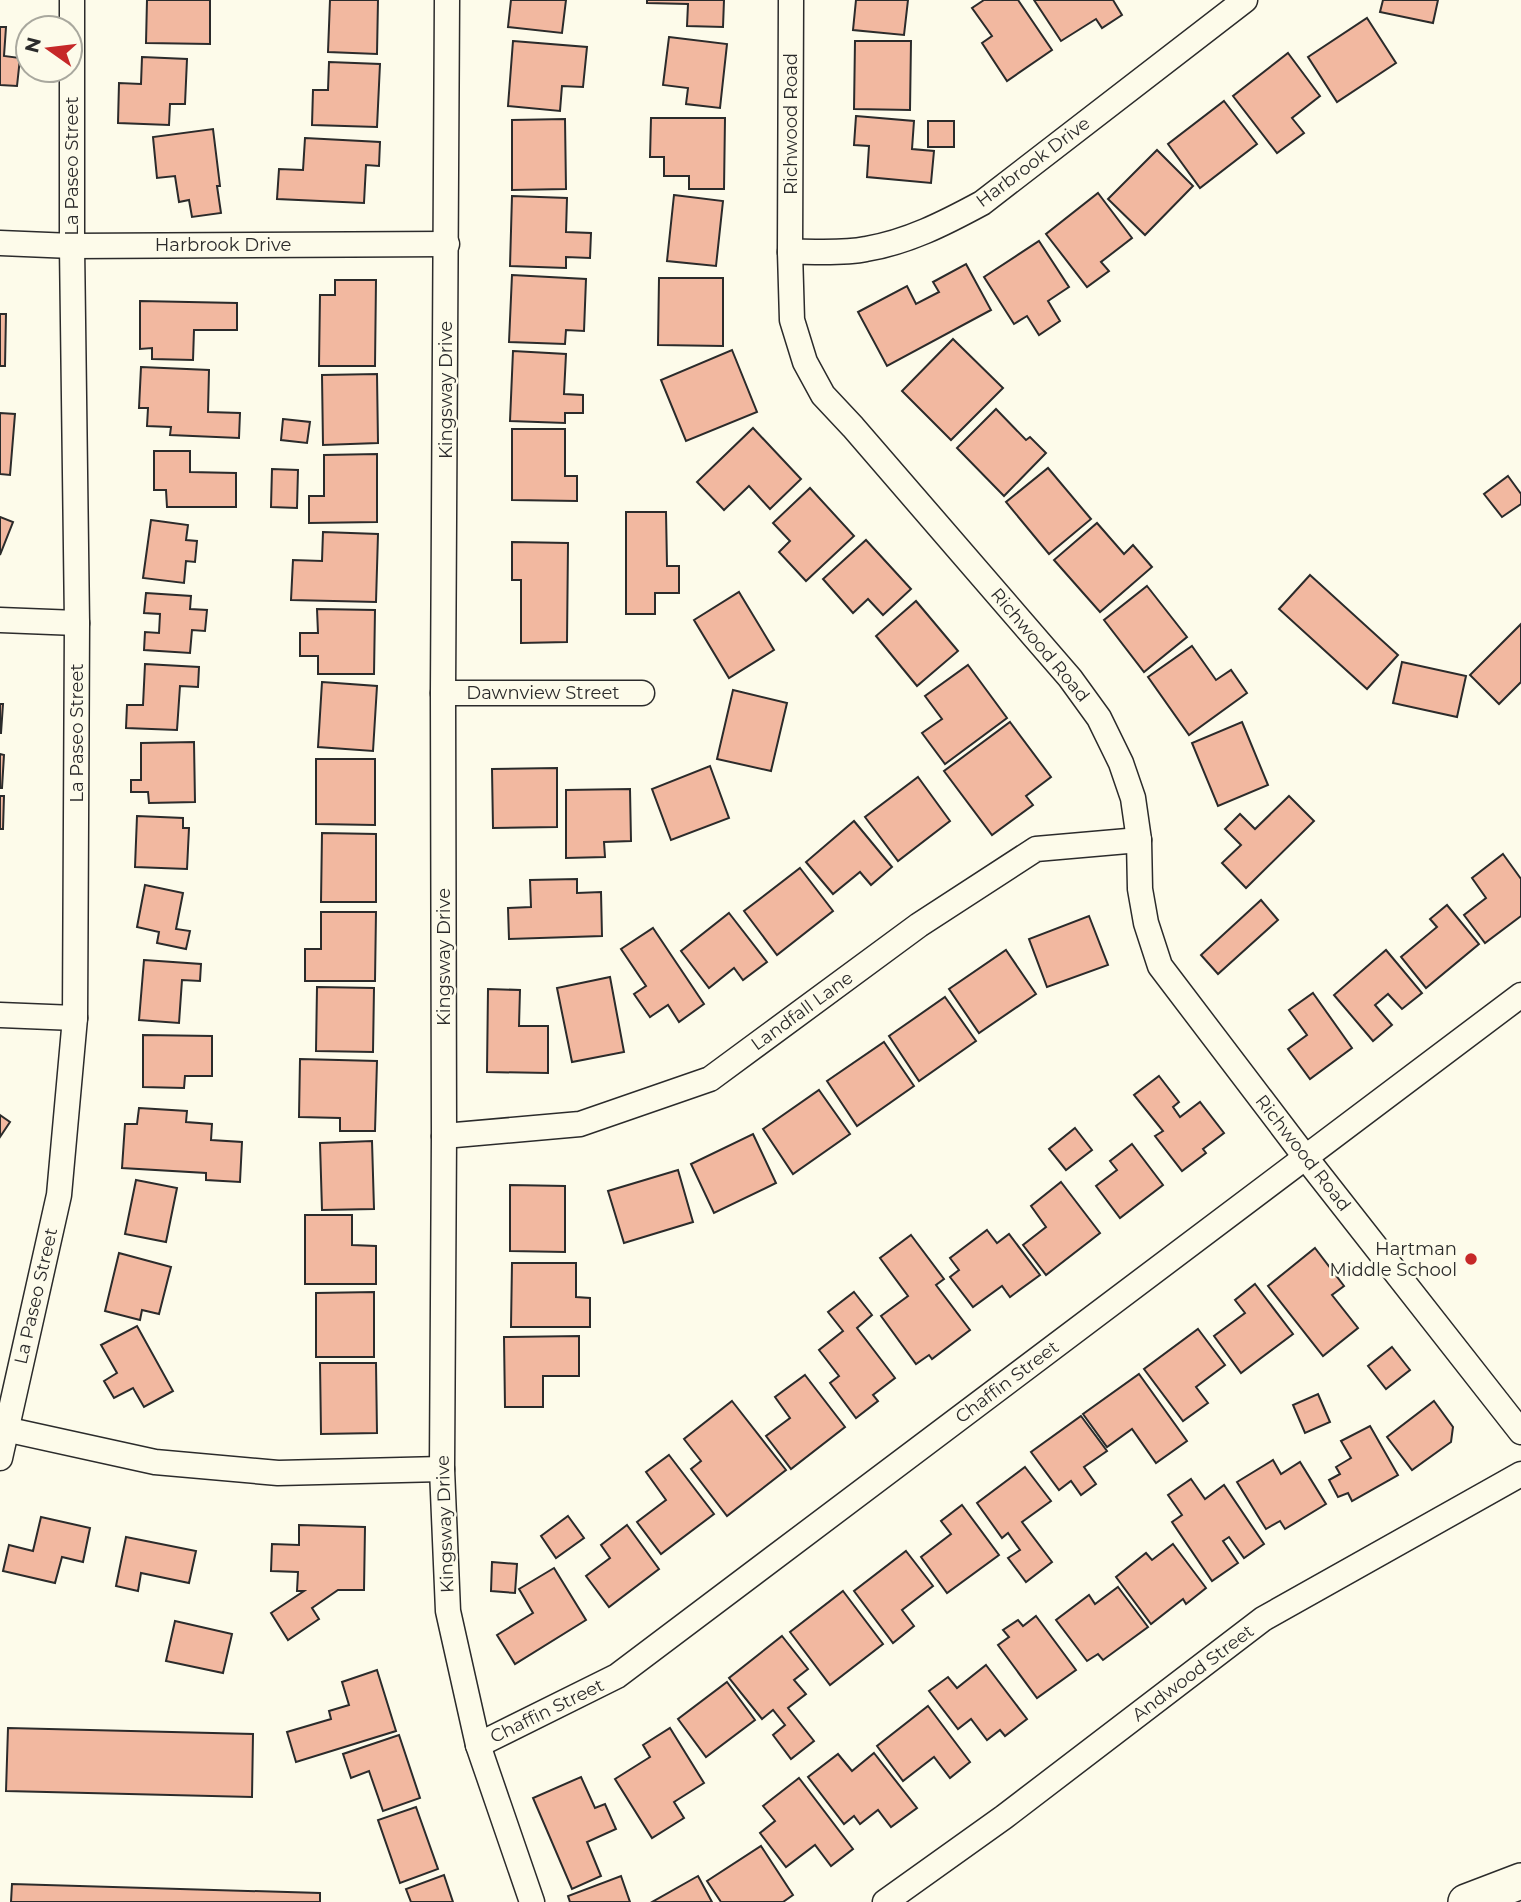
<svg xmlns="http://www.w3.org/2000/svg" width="1521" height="1902" font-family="Montserrat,sans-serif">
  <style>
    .building { fill: #f2b8a0; stroke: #2b2b2b; stroke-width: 2 }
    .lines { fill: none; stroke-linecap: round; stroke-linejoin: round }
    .street-casing { stroke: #2b2b2b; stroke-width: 27 }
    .secondary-casing { stroke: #2b2b2b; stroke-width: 38 }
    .street { stroke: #fdfbea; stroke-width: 24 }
    .secondary { stroke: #fdfbea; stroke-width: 35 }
    .poi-dot { fill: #c62828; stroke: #fdfbea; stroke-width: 2.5 }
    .labels { text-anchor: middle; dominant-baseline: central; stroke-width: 5; stroke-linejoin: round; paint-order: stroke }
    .street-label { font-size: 18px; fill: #2b2b2b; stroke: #fdfbea }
    .poi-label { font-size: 18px; fill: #2b2b2b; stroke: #fdfbea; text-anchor: end }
  </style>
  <rect width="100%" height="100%" fill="#fdfbea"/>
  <g class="building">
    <polygon points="147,0 210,0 210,44 146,43"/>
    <polygon points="330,0 378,0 377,54 328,52"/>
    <polygon points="511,0 566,0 562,33 508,27"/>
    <polygon points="647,0 724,0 723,27 687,26 688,4 647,3"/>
    <polygon points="856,0 908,0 904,35 853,30"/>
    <polygon points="984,0 1018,0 1052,50 1007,81 982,43 992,36 972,8"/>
    <polygon points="1034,0 1113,0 1122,15 1102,28 1096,19 1061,41"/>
    <polygon points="1383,0 1438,0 1433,23 1380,12"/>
    <polygon points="1367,18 1396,63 1337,102 1308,57"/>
    <polygon points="0,27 6,27 4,56 20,58 17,86 0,85"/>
    <polygon points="669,37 727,44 720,108 686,104 688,88 663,85"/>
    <polygon points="513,41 587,47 583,87 562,86 560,111 508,106"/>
    <polygon points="855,41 911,41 910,110 854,109"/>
    <polygon points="1288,53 1320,96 1292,118 1304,133 1277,153 1233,96"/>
    <polygon points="142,57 187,59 185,104 170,104 169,125 118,123 119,83 141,84"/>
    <polygon points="329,62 380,64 377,127 312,125 313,90 328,90"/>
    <polygon points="1224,101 1257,144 1200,188 1168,144"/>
    <polygon points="856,116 914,121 912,149 934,151 931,183 867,177 869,146 854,145"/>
    <polygon points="651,118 725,118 724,189 689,189 689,176 664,176 664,157 650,157"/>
    <polygon points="565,119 566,189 512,190 512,120"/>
    <rect x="928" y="121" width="26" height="26"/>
    <polygon points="213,129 220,186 217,186 221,213 192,217 189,200 179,202 175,176 157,178 153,137"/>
    <polygon points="305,138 380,142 379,166 366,165 364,203 277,199 279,169 303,170"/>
    <polygon points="1157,150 1193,186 1145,235 1108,199"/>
    <polygon points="1098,193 1132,238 1101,262 1109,271 1087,287 1046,234"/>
    <polygon points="674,195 723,201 716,266 667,261"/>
    <polygon points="512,196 567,198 566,232 591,233 590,258 566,257 566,268 510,266"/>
    <polygon points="1039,241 1069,287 1048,301 1060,321 1039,335 1027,316 1014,324 984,277"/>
    <polygon points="966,264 991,310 887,366 858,312 907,286 916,304 939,292 933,282"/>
    <polygon points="512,275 586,279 584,331 566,330 565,344 509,342"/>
    <polygon points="659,278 723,278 723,346 658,345"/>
    <polygon points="335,280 376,280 375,366 319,366 320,295 335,295"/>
    <polygon points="140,301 237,303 237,330 194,330 193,360 152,359 152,348 140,349"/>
    <polygon points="0,314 6,314 5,366 0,366"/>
    <polygon points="953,339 1003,388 951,440 902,391"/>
    <polygon points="732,350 757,412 686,441 661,380"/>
    <polygon points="513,351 566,354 564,394 583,395 583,413 565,413 565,423 510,421"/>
    <polygon points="141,367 209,370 208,412 240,413 239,438 170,435 171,427 147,426 148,408 139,408"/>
    <polygon points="377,374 378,443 323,445 322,375"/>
    <polygon points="996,409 1026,440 1030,437 1046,453 1004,496 957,448"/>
    <polygon points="0,413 15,414 10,475 0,474"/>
    <polygon points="283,419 310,422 307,443 281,440"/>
    <polygon points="753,428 801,479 770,509 749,486 724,510 697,482"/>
    <polygon points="512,429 565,429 565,476 577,476 577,501 512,500"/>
    <polygon points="154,451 190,451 190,472 236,473 236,507 167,507 166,490 154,490"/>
    <polygon points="377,454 377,522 309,523 309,496 324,496 324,455"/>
    <polygon points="1048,468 1091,519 1049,554 1006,502"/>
    <polygon points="272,469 298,470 297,508 271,507"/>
    <polygon points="1508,476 1521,494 1521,504 1502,517 1484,494"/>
    <polygon points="810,488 854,536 806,581 779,552 790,541 773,523"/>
    <polygon points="626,512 666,512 667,566 679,566 679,593 655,593 655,614 626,614"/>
    <polygon points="0,517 13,522 0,555"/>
    <polygon points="151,520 188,525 186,540 197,541 195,562 186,561 184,583 143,578"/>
    <polygon points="1097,523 1124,554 1133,545 1152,567 1100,612 1054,560"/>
    <polygon points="323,532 378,534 376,602 291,600 293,560 322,561"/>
    <polygon points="866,540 911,589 883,615 868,599 853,613 823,579"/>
    <polygon points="512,542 568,543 567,642 521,643 521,580 512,580"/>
    <polygon points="1310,575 1398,655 1367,689 1279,609"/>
    <polygon points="1147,586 1187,637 1144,672 1104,620"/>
    <polygon points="739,592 774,650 729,678 694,620"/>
    <polygon points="146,593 191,596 190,609 207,610 205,631 192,630 190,653 144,650 145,632 159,633 160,614 144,613"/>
    <polygon points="916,601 958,651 917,686 876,636"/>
    <polygon points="317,609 375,610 374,674 318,674 318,656 300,656 300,633 318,633"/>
    <polygon points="1521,624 1521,682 1499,704 1470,675"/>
    <polygon points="1192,646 1216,680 1231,670 1247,693 1189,735 1148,677"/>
    <polygon points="1402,662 1466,676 1457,717 1393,703"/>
    <polygon points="145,664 199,667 198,687 180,686 177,730 126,728 127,705 143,705"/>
    <polygon points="968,665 1007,718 945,764 922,733 942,719 925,696"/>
    <polygon points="322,682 377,686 373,751 318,747"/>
    <polygon points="733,690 787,703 771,771 717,759"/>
    <polygon points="0,704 3,704 1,733 0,733"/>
    <polygon points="1010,722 1051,777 1026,796 1033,805 992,835 944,771"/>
    <polygon points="1242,722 1268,785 1218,806 1192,743"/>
    <polygon points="194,742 195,802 149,803 148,792 131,792 131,780 141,780 141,743"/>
    <polygon points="0,754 4,755 2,788 0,788"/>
    <polygon points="316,759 375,759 375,825 316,824"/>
    <polygon points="710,766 729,818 671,840 652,789"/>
    <polygon points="557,768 557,827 493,828 492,769"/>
    <polygon points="918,777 950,821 898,861 865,817"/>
    <polygon points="630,789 631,841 604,842 605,857 566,858 566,790"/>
    <polygon points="0,796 4,796 3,829 0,829"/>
    <polygon points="1289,796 1314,821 1246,888 1222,863 1241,845 1225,829 1240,814 1255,829"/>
    <polygon points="137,816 183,818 183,828 189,828 187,869 135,867"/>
    <polygon points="854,821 892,867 871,885 860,872 833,894 806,862"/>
    <polygon points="322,833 376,834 376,902 321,902"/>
    <polygon points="1503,854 1521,879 1521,916 1485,943 1464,915 1486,898 1472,878"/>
    <polygon points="800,868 833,911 777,955 744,911"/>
    <polygon points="577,879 577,893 601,892 602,936 509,939 508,908 531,907 530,880"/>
    <polygon points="145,885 183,893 176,929 190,931 186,949 157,943 159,932 137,927"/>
    <polygon points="1261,900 1278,920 1218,974 1201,955"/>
    <polygon points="1447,905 1479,944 1426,988 1401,957 1437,927 1430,919"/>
    <polygon points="321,912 376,912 375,981 305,981 305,949 321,949"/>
    <polygon points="729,913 767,962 743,980 734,968 709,988 681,951"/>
    <polygon points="1089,916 1108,965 1047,987 1029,939"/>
    <polygon points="653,928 704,1004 679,1022 668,1005 650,1017 634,994 646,986 621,949"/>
    <polygon points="1006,950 1036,994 979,1033 949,989"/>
    <polygon points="1386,950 1422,993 1402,1009 1388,994 1375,1005 1392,1025 1373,1041 1334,995"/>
    <polygon points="144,960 201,964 200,981 182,980 179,1023 139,1020"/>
    <polygon points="610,977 624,1052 572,1062 557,988"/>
    <polygon points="317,987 374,988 373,1052 316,1051"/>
    <polygon points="488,989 520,990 519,1026 548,1026 548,1073 487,1072"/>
    <polygon points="1313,993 1352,1048 1310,1079 1288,1049 1307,1035 1289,1010"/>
    <polygon points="945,997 976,1041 919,1081 889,1036"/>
    <polygon points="143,1035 212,1036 212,1076 185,1076 184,1088 143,1087"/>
    <polygon points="884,1042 914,1086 857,1126 827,1081"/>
    <polygon points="300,1059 377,1061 375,1131 340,1131 340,1118 299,1117"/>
    <polygon points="1159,1076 1179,1102 1173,1107 1180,1117 1200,1102 1224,1133 1203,1149 1206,1153 1182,1171 1155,1136 1163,1131 1134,1095"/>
    <polygon points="819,1090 850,1134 793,1174 763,1129"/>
    <polygon points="139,1108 187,1111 186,1122 212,1124 211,1140 242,1142 240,1182 206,1180 206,1173 122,1168 125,1124 137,1124"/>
    <polygon points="0,1115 10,1122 0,1137"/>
    <polygon points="1075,1128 1092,1150 1066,1170 1049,1149"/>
    <polygon points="753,1134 776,1183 714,1213 691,1164"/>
    <polygon points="372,1141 374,1209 322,1210 320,1143"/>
    <polygon points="1132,1144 1163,1185 1120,1218 1096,1186 1117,1170 1110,1161"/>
    <polygon points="678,1170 693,1222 624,1243 608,1191"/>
    <polygon points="136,1180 177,1188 166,1242 125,1234"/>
    <polygon points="1061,1182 1100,1233 1046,1275 1023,1245 1046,1227 1031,1206"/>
    <polygon points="510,1185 565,1186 565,1252 510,1251"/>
    <polygon points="305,1215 352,1215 352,1245 376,1246 376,1284 305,1284"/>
    <polygon points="987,1230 997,1243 1009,1234 1040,1275 1010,1297 1002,1286 973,1307 950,1277 959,1270 950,1258"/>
    <polygon points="911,1235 944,1279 936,1285 970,1330 932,1359 929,1355 916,1364 881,1316 908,1296 880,1258"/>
    <polygon points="1315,1248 1344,1286 1332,1295 1358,1328 1323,1356 1268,1286"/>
    <polygon points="119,1253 171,1267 159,1314 142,1310 140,1320 105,1311"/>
    <polygon points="512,1263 576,1263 576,1297 590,1298 590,1327 511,1327"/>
    <polygon points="1255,1284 1293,1334 1241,1373 1214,1336 1245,1313 1235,1300"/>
    <polygon points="374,1292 374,1357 316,1357 316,1293"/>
    <polygon points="854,1292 872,1315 857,1328 895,1378 873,1395 878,1401 856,1418 830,1383 839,1376 819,1350 843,1331 828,1312"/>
    <polygon points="137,1326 173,1391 144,1407 133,1388 114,1398 104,1381 117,1373 101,1345"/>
    <polygon points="1198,1329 1225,1365 1196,1387 1208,1403 1183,1421 1144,1369"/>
    <polygon points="579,1336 579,1376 543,1376 543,1407 505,1407 504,1337"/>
    <polygon points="1392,1347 1410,1370 1386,1389 1368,1366"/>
    <polygon points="320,1363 376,1363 377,1433 321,1434"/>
    <polygon points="1139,1374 1187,1441 1156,1463 1132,1429 1107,1447 1083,1414"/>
    <polygon points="805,1375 845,1427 791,1469 766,1436 790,1418 775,1397"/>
    <polygon points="1318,1394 1330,1422 1305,1433 1293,1405"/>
    <polygon points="732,1401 786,1470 727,1516 691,1469 701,1461 684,1439"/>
    <polygon points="1434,1401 1453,1427 1451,1442 1412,1470 1387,1437"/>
    <polygon points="1081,1416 1107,1451 1084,1467 1096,1484 1081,1495 1071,1481 1059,1490 1031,1452"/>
    <polygon points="1370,1426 1398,1475 1352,1501 1348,1493 1338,1497 1329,1480 1340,1474 1336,1467 1351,1458 1341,1441"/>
    <polygon points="669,1455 714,1514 661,1554 637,1522 666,1500 646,1472"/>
    <polygon points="1273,1460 1281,1474 1300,1462 1326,1504 1285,1529 1280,1521 1266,1529 1237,1482"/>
    <polygon points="1025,1467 1051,1501 1022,1522 1052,1562 1026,1582 1008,1558 1020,1550 1008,1533 1002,1538 977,1503"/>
    <polygon points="1191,1479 1205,1499 1224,1485 1264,1544 1244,1558 1229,1537 1223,1541 1238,1563 1212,1581 1172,1522 1182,1515 1168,1495"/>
    <polygon points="962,1505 999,1555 947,1593 921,1557 951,1534 941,1521"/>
    <polygon points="568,1516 584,1538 556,1558 541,1536"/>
    <polygon points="41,1517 90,1528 83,1562 62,1557 55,1583 3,1571 9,1545 33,1551"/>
    <polygon points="299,1525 365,1527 364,1590 338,1590 312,1608 319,1619 288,1640 271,1613 304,1591 297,1591 298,1572 271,1571 272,1544 299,1545"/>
    <polygon points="627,1525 659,1569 609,1607 586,1576 610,1558 601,1545"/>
    <polygon points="126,1537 196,1551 189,1583 141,1573 138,1591 116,1586"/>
    <polygon points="1173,1544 1206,1588 1186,1604 1183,1599 1151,1624 1116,1577 1146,1553 1152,1560"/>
    <polygon points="906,1551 933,1586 902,1610 914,1626 893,1643 854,1591"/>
    <polygon points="492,1562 517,1564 515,1593 491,1591"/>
    <polygon points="554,1568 586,1620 515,1664 497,1635 533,1613 519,1589"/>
    <polygon points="1118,1587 1148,1627 1103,1660 1098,1654 1087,1661 1056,1620 1089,1595 1095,1604"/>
    <polygon points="843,1591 883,1644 830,1685 790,1632"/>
    <polygon points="1036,1616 1076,1670 1037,1698 998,1645 1009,1637 1003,1630 1018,1620 1023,1626"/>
    <polygon points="175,1621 232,1634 223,1673 166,1661"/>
    <polygon points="782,1636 808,1669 794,1680 806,1694 788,1708 814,1741 791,1759 773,1735 785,1725 773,1710 762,1719 729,1678"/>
    <polygon points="986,1665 1027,1719 1005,1736 1000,1730 987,1740 971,1719 958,1729 929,1691 948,1677 957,1688"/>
    <polygon points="377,1670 396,1731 296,1762 287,1732 331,1719 329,1711 349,1705 342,1682"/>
    <polygon points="727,1682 755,1720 706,1757 678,1719"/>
    <polygon points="928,1706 970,1762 950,1778 934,1757 903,1781 877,1746"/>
    <polygon points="8,1728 253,1734 252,1797 6,1791"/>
    <polygon points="670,1728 704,1783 674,1802 684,1818 652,1838 615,1779 650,1757 643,1745"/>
    <polygon points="399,1735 420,1798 383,1811 369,1771 351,1778 343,1754"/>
    <polygon points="874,1753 917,1808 891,1827 878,1810 860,1824 854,1816 844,1824 808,1777 838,1754 852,1771"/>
    <polygon points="581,1777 595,1808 605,1804 616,1829 587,1842 601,1876 572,1889 533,1798"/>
    <polygon points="799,1778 853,1849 831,1866 815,1845 786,1867 760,1833 775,1821 763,1806"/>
    <polygon points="416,1807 438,1869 400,1883 378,1820"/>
    <polygon points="761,1846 793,1895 783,1902 721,1902 707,1881"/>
    <polygon points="444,1875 453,1902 411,1902 406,1889"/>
    <polygon points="621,1876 630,1902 570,1902 568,1896"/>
    <polygon points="698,1876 712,1902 652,1902"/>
    <polygon points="12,1884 320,1893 320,1902 11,1902"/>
  </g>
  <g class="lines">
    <defs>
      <g id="street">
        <polyline points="447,0 443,693 444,1136 442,1469 448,1611 478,1745 532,1902"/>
        <polyline points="791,0 790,252 792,320 805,362 823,395 853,427 1070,678 1099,718 1121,763 1133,798 1139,840 1140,889 1146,923 1160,966 1306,1158 1521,1432"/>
        <polyline points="0,243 72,246 447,244"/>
        <path d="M790 252C815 251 842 254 866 249 908 242 945 223 982 203L1245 0"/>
        <polyline points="0,620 77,623"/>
        <polyline points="443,693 642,693"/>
        <polyline points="0,1015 75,1018"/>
        <polyline points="444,1136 580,1124 710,1079 919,925 1036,849 1139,840"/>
        <polyline points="0,1428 155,1462 278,1473 442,1469"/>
        <polyline points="0,1458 59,1195 75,1018 77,623 72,246 72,0"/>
        <polyline points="478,1745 617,1676 1521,995"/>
        <polyline points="885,1902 1004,1817 1263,1619 1521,1474"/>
      </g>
      <polyline id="secondary" points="1466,1902 1521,1881"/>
    </defs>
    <use href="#street" class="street-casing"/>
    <use href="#secondary" class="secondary-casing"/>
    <use href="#street" class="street"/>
    <use href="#secondary" class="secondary"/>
  </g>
  <circle class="poi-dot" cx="1471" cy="1259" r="7"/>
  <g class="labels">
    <g class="street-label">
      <text transform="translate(791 124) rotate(-90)">Richwood Road</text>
      <text transform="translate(1033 162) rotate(-37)">Harbrook Drive</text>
      <text transform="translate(72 166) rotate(-90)">La Paseo Street</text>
      <text x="223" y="245">Harbrook Drive</text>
      <text transform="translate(446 390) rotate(-90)">Kingsway Drive</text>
      <text transform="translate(1040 645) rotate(50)">Richwood Road</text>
      <text x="543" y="693">Dawnview Street</text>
      <text transform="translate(77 733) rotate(-90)">La Paseo Street</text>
      <text transform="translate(444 957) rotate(-90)">Kingsway Drive</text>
      <text transform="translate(802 1011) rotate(-36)">Landfall Lane</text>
      <text transform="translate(1303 1153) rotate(52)">Richwood Road</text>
      <text transform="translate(36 1296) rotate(-77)">La Paseo Street</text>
      <text transform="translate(1007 1382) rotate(-37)">Chaffin Street</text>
      <text transform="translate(445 1524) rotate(-92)">Kingsway Drive</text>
      <text transform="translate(1193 1673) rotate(-37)">Andwood Street</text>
      <text transform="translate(547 1711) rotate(-26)">Chaffin Street</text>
    </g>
    <g class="poi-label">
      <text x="1457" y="1249">Hartman<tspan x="1457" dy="21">Middle School</tspan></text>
    </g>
  </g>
  <g transform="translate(49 49) rotate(284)"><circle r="33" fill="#fdfbea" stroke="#a9a89e" stroke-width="2"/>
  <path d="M0-5L12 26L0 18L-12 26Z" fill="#c62828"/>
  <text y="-10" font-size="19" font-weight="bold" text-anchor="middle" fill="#2b2b2b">N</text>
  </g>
</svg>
